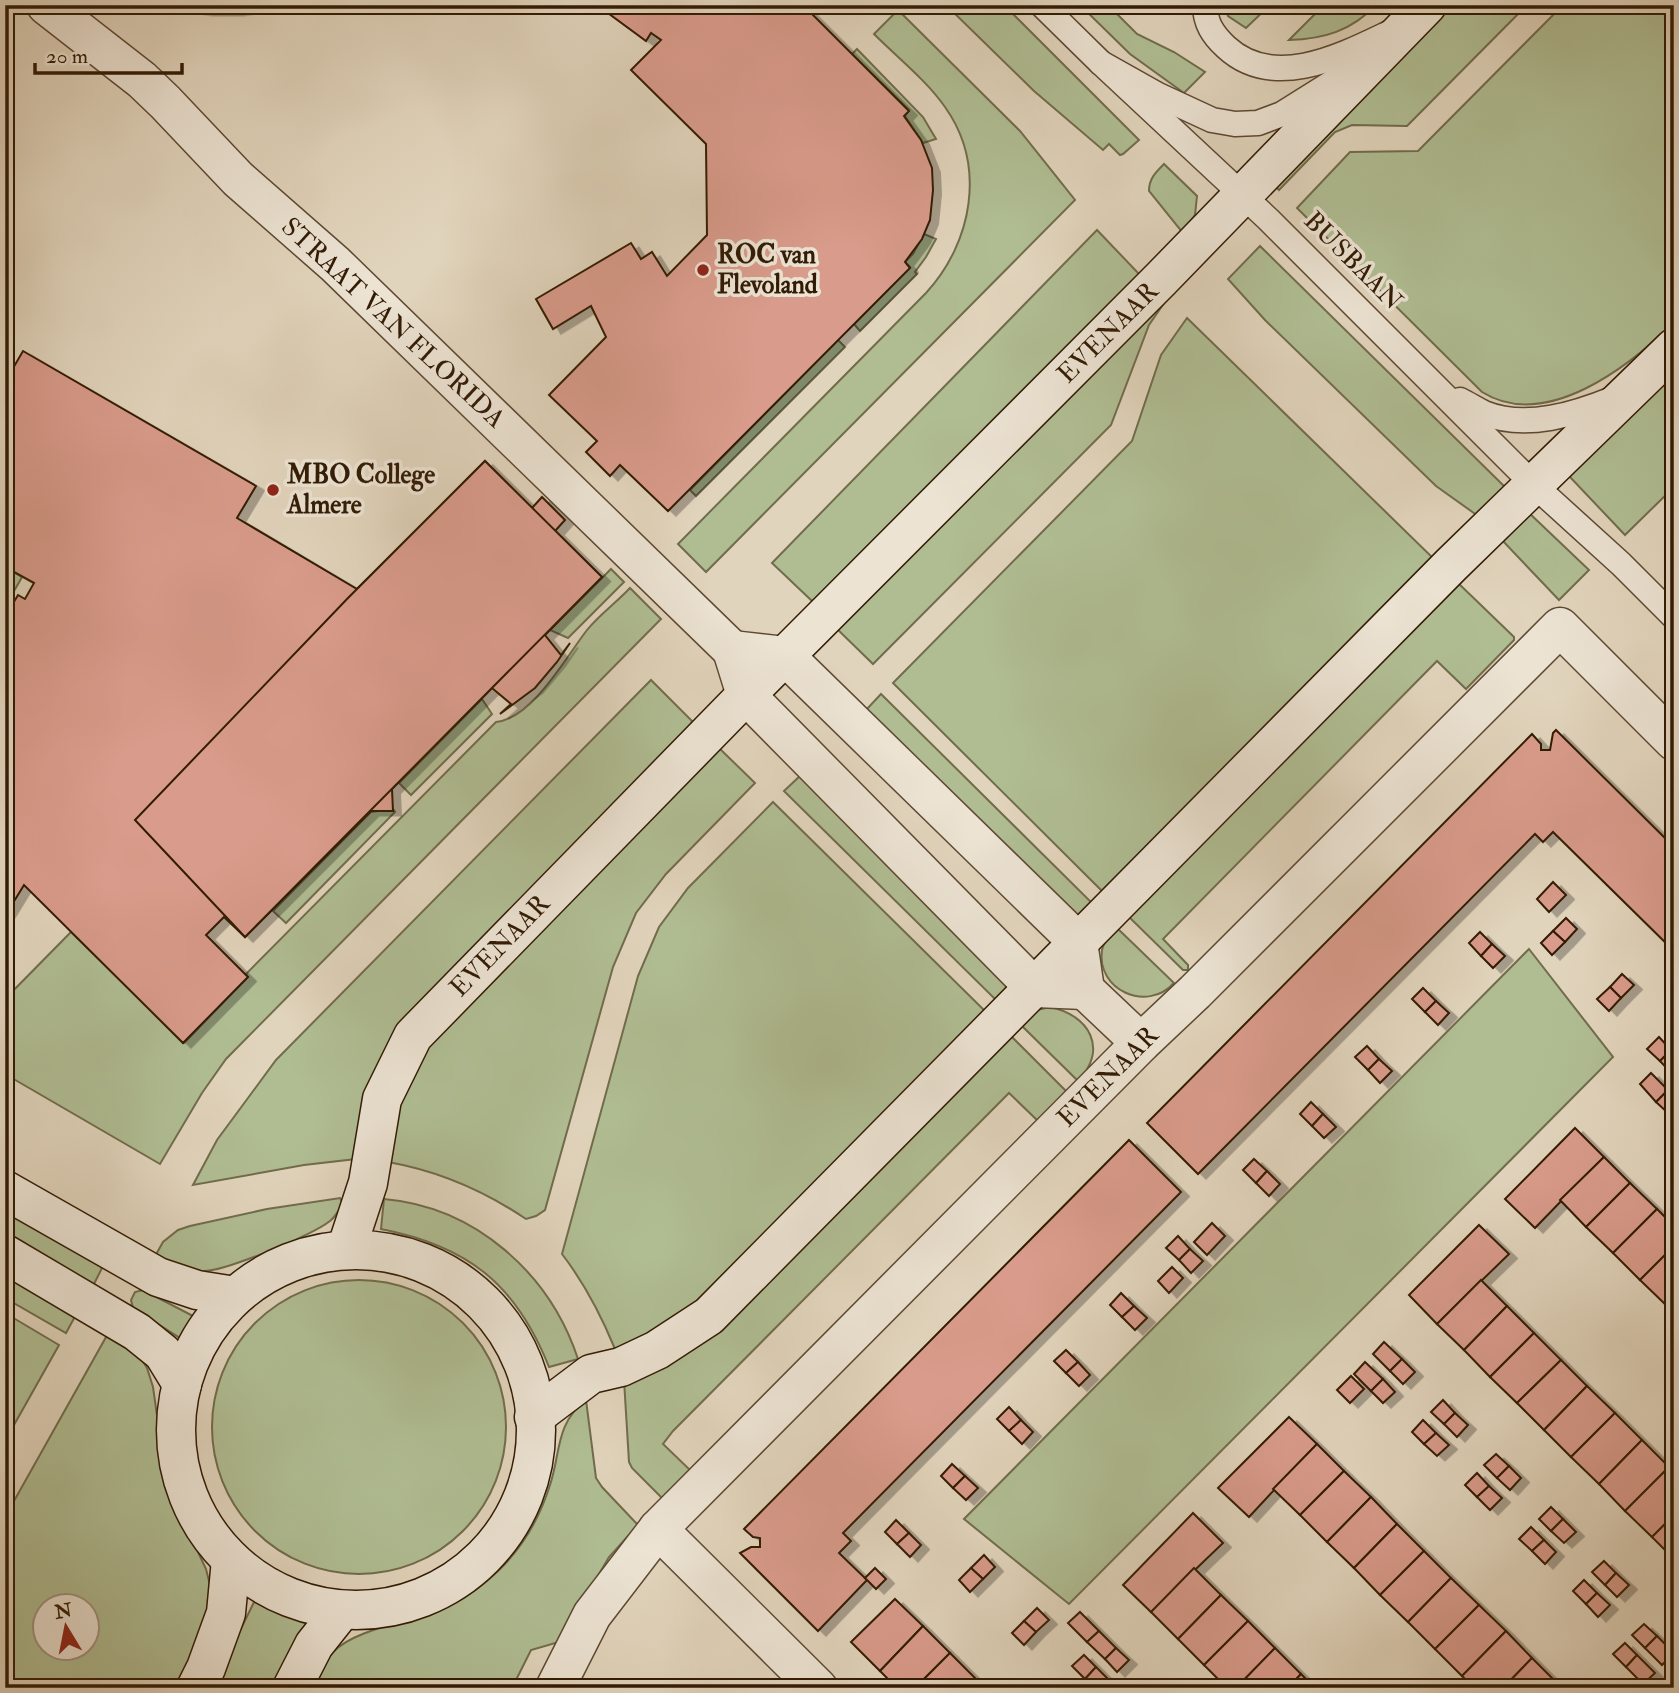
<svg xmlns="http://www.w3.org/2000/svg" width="1679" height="1693" font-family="'IM FELL Double Pica',serif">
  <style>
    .green { fill: #b0bd93; stroke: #716c4c; stroke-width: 2; fill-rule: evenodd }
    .building { fill: #d99b8b; stroke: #321b05; stroke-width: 2; filter: url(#shadow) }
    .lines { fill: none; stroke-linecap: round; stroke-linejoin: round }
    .lane-casing { stroke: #5e4933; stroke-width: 27 }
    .street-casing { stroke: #5e4933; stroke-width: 41 }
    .secondary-casing { stroke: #321b05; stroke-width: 41 }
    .lane { stroke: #ece3d3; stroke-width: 24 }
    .street { stroke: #ece3d3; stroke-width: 38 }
    .secondary { stroke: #ece3d3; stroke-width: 38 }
    .poi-dot { fill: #8f2418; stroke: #ece3d3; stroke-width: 2.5 }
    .labels { text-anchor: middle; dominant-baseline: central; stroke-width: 7; stroke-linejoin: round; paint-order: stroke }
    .poi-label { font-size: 26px; font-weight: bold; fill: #321b05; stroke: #ece3d3; text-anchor: start }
    .street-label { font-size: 26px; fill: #321b05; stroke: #ece3d3 }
  </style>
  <defs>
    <filter id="shadow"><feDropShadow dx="8" dy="4.5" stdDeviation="0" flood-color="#0004"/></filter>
  </defs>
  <rect width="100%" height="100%" fill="#e1d4bc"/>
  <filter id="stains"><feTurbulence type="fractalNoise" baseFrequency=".00286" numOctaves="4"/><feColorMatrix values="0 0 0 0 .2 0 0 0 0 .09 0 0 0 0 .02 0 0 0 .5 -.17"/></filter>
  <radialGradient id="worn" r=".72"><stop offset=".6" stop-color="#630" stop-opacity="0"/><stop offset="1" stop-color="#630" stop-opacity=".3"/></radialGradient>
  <g class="green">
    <path d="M886 5H893L1020 131 1075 200 706 572 678 544 926 293C972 243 987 166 945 107 926 80 898 58 874 34L894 14Z"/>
    <polygon points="946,5 1004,5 1139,140 1123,154 1120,155 1109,144 1103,150 1034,91"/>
    <polygon points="1080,5 1108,5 1137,34 1174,52 1205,72 1184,93 1130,54"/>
    <polygon points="1235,5 1270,5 1246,28 1228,16 1227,13"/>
    <path d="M1324 5H1376C1351 31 1324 39 1289 40Z"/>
    <polygon points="1450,5 1527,5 1407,126 1352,125 1335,132 1279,190 1273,184"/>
    <path d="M1563 5H1674V322C1630 366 1546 432 1482 392L1297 208 1350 152 1418 151Z"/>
    <polygon points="857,49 923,117 936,139 923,143 905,116 909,110 852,54"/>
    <path d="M1164 164 1197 196 1195 215 1182 232 1149 191C1149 179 1155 173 1164 164Z"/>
    <polygon points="1097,230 1140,275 821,597 812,601 772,563"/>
    <polygon points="924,234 936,239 926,257 915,272 917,274 860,331 854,324 910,267 905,262 913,254"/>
    <polygon points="1260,246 1507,489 1478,516 1436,486 1265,320 1228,279"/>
    <polygon points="1167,299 1149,325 1111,425 873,664 834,626"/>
    <polygon points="1187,318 1437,562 1106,895 893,683 1132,441 1161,355"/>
    <polygon points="838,340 845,347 696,496 690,490"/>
    <polygon points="1674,368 1674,487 1625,535 1569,476"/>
    <polygon points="1527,511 1589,570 1559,600 1500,538"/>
    <polygon points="5,567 22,577 5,607"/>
    <polygon points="611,569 624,582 568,638 550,630"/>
    <polygon points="1456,581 1514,637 1514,640 1466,689 1437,661 1163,939 1188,965 1188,970 1183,970 1126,914"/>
    <path d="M630 588 661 619 226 1059 202 1093 160 1164 5 1074V999L71 932 184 1043 248 977 246 974 496 722C532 719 566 657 587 630 600 614 617 602 630 588Z"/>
    <polygon points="651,680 692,721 691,724 426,997 356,1159 304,1165 193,1185 217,1140 276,1060"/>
    <polygon points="881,694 1095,906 1082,915 1075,914 866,710"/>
    <polygon points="482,699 492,714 411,795 399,783"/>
    <path d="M717 746 755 783 666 874 636 913 613 967 545 1210 536 1216 526 1219C483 1190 439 1171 388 1162L391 1123 409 1064Z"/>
    <polygon points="801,775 1009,987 999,1003 784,791"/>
    <path d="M773 802 988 1014 719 1285 663 1330 615 1349C601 1315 585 1284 562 1254L638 976 659 927 688 888Z"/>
    <polygon points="393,809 395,812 286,923 273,911 371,812"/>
    <path d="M1115 926 1174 983C1147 1013 1096 990 1102 950 1104 941 1110 934 1115 926Z"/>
    <polygon points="1529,949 1613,1057 1069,1604 964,1519"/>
    <path d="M1050 1007C1089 1015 1109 1049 1078 1081L1019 1023 1037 1010Z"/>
    <polygon points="1008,1033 1067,1092 1038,1121 1009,1093 673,1431 663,1444 691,1471 663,1499 632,1468 629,1462 624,1380"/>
    <path d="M340 1198 343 1204C339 1210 336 1216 330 1221 312 1235 228 1270 205 1271 187 1273 170 1266 153 1260L163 1242 178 1230 190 1226 267 1209Z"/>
    <path d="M384 1199C476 1207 550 1274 578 1359L549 1367C516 1284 468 1246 381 1229Z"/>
    <polygon points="5,1207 103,1266 94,1284 92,1285 5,1236"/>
    <polygon points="5,1269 78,1311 66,1333 5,1298"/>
    <circle cx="359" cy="1427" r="147"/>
    <polygon points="143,1290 193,1316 180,1338 133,1308 131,1300 135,1292"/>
    <polygon points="5,1313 59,1345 5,1441"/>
    <path d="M110 1330 134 1347 147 1368 153 1387 165 1472 173 1499 206 1569 214 1601 181 1688H5V1517ZM46 1606H88V1648H46Z"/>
    <path d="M586 1400 596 1478 602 1487 638 1525 609 1557 559 1642 531 1650 512 1688H309C316 1676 323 1662 333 1652 356 1628 418 1620 450 1605 466 1598 486 1583 498 1571 522 1548 540 1517 550 1485 561 1452 555 1424 586 1400Z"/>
    <polygon points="255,1600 311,1624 279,1688 212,1688"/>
  </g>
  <g class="building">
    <polygon points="169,5 271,5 235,11 205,11"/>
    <polygon points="597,5 803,5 909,111 904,116 921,140 932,168 933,190 930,220 922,239 905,262 910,268 668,511 620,465 610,476 586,452 597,441 549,395 606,337 591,306 553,329 536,299 631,243 641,259 652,252 667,276 707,235 706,144 631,70 661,40 651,33 646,41"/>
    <polygon points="23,351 256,486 237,518 357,589 485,461 532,508 542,497 565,520 555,531 602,577 545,635 561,655 570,643 557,662 535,688 500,714 511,704 492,688 392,789 393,811 371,811 245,937 224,917 206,935 248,977 183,1043 24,885 5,916 5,617 18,595 25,599 34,583 5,567 5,382"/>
    <polygon points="485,461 602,577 245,937 135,820 348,598"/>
    <polygon points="1556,730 1674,847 1674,951 1553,832 1543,842 1535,834 1198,1174 1147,1123 1532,734 1541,744 1541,750 1550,750 1553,733"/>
    <polygon points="1553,882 1566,895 1549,912 1537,899"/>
    <polygon points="1566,918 1577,929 1565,942 1553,931"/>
    <polygon points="1553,931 1565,942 1552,955 1541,943"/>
    <polygon points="1480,932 1492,944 1481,956 1469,943"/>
    <polygon points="1492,944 1505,956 1493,968 1481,956"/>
    <polygon points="1622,974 1634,985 1621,998 1610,987"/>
    <polygon points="1610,987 1621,998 1609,1011 1597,999"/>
    <polygon points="1423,988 1436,1001 1425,1012 1412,999"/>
    <polygon points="1436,1001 1449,1013 1438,1025 1425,1012"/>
    <polygon points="1659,1037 1671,1050 1660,1061 1647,1049"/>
    <polygon points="1367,1046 1379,1059 1368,1070 1355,1057"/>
    <polygon points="1671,1050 1674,1052 1672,1074 1660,1061"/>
    <polygon points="1379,1059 1392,1071 1380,1083 1368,1070"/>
    <polygon points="1651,1073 1668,1090 1656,1102 1640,1084"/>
    <polygon points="1668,1090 1674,1096 1674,1110 1669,1114 1656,1102"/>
    <polygon points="1311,1102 1323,1114 1312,1126 1300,1114"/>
    <polygon points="1323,1114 1336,1127 1324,1138 1312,1126"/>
    <polygon points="1575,1128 1604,1157 1535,1228 1505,1199"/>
    <polygon points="1129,1140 1181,1192 843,1533 851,1541 839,1553 867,1580 818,1631 740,1553 751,1547 760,1547 760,1538 753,1537 744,1529"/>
    <polygon points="1604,1157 1630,1183 1586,1227 1560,1200"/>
    <polygon points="1254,1159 1267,1171 1256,1183 1243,1170"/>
    <polygon points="1267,1171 1280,1184 1269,1196 1256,1183"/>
    <polygon points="1630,1183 1657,1209 1613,1253 1586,1227"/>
    <polygon points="1657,1209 1674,1226 1674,1246 1640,1280 1613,1253"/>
    <polygon points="1212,1223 1225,1236 1207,1255 1194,1242"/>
    <polygon points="1479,1225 1509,1254 1437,1324 1409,1295"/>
    <polygon points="1178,1236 1190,1249 1179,1260 1166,1248"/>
    <polygon points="1674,1246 1674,1299 1667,1306 1640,1280"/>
    <polygon points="1190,1249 1203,1261 1191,1273 1179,1260"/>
    <polygon points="1172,1267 1183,1278 1169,1293 1158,1281"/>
    <polygon points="1481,1280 1507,1306 1464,1350 1437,1324"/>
    <polygon points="1121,1293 1134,1306 1122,1317 1110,1305"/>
    <polygon points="1134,1306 1147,1318 1135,1330 1122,1317"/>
    <polygon points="1507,1306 1534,1333 1490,1377 1464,1350"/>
    <polygon points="1534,1333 1561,1360 1517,1403 1490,1377"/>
    <polygon points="1384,1342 1402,1359 1390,1371 1373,1354"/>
    <polygon points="1066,1350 1078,1362 1066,1373 1054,1361"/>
    <polygon points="1402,1359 1415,1372 1403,1384 1390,1371"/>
    <polygon points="1561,1360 1587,1386 1544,1430 1517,1403"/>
    <polygon points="1078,1362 1090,1375 1079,1386 1066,1373"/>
    <polygon points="1365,1362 1383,1379 1371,1391 1354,1374"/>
    <polygon points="1351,1376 1364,1389 1350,1403 1337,1390"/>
    <polygon points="1383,1379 1395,1392 1383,1403 1371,1391"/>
    <polygon points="1587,1386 1615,1413 1571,1457 1544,1430"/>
    <polygon points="1443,1400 1455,1413 1444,1424 1431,1412"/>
    <polygon points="1009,1407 1021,1420 1009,1431 997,1419"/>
    <polygon points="1455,1413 1468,1425 1457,1437 1444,1424"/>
    <polygon points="1615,1413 1642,1440 1599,1484 1571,1457"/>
    <polygon points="1289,1417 1317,1444 1249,1517 1218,1488"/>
    <polygon points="1021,1420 1033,1432 1022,1444 1009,1431"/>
    <polygon points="1423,1420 1436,1433 1424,1444 1412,1432"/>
    <polygon points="1436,1433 1449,1445 1437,1456 1424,1444"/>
    <polygon points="1642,1440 1669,1467 1625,1511 1599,1484"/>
    <polygon points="1317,1444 1344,1471 1300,1515 1273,1489"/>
    <polygon points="1496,1454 1509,1466 1497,1478 1484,1465"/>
    <polygon points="952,1464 965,1476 953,1488 941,1476"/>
    <polygon points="1509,1466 1521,1478 1510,1490 1497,1478"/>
    <polygon points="1669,1467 1674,1472 1674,1515 1652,1537 1625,1511"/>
    <polygon points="1344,1471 1371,1497 1327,1542 1300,1515"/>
    <polygon points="1477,1473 1489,1486 1477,1497 1465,1485"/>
    <polygon points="965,1476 978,1488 966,1500 953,1488"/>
    <polygon points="1489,1486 1502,1498 1490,1510 1477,1497"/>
    <polygon points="1371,1497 1397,1524 1354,1568 1327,1542"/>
    <polygon points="1551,1507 1563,1519 1551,1531 1539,1519"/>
    <polygon points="1193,1513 1223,1543 1151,1612 1123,1585"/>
    <polygon points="1674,1515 1674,1559 1652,1537"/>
    <polygon points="1563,1519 1576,1532 1564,1543 1551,1531"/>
    <polygon points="896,1520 909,1533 897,1544 885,1532"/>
    <polygon points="1397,1524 1424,1551 1380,1595 1354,1568"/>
    <polygon points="1531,1527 1544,1540 1532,1551 1519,1539"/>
    <polygon points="909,1533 921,1545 910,1557 897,1544"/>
    <polygon points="1544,1540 1556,1552 1545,1564 1532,1551"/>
    <polygon points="1424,1551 1451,1578 1408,1622 1380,1595"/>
    <polygon points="984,1555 995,1567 983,1579 971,1568"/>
    <polygon points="1604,1561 1616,1573 1605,1585 1592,1572"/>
    <polygon points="875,1568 886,1579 876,1589 865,1578"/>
    <polygon points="971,1568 983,1579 970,1592 959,1580"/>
    <polygon points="1194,1568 1221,1595 1178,1639 1151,1612"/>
    <polygon points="1616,1573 1629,1585 1617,1597 1605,1585"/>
    <polygon points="1451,1578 1479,1605 1435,1649 1408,1622"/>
    <polygon points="1584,1580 1597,1593 1586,1604 1573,1591"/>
    <polygon points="1597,1593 1610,1605 1598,1617 1586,1604"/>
    <polygon points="1221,1595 1248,1621 1204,1665 1178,1639"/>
    <polygon points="895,1599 923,1626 880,1671 851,1642"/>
    <polygon points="1479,1605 1506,1631 1462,1676 1435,1649"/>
    <polygon points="1037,1608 1049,1620 1036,1632 1024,1621"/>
    <polygon points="1080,1612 1099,1631 1087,1642 1068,1623"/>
    <polygon points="1024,1621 1036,1632 1024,1645 1012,1633"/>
    <polygon points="1248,1621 1275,1648 1236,1688 1227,1688 1204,1665"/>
    <polygon points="1644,1624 1657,1636 1645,1648 1632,1635"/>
    <polygon points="923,1626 950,1653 915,1688 897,1688 880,1671"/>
    <polygon points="1099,1631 1116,1648 1105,1659 1087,1642"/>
    <polygon points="1506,1631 1532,1658 1503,1688 1474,1688 1462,1676"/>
    <polygon points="1657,1636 1674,1653 1662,1665 1645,1648"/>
    <polygon points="1625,1643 1637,1655 1626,1667 1613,1654"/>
    <polygon points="1116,1648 1129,1660 1117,1672 1105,1659"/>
    <polygon points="1275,1648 1301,1674 1288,1688 1236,1688"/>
    <polygon points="950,1653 977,1680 969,1688 915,1688"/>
    <polygon points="1084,1655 1096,1667 1085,1679 1072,1666"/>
    <polygon points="1637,1655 1655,1673 1643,1684 1626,1667"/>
    <polygon points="1532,1658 1559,1685 1556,1688 1503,1688"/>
    <polygon points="1096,1667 1109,1680 1101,1688 1094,1688 1085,1679"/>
    <polygon points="1301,1674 1315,1688 1288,1688"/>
  </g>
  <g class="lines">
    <defs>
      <g id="lane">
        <polyline points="1042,5 1101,63 1158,95 1212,120 1235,124 1258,123 1282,114 1341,77"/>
        <path d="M1205 5C1205 23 1213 35 1226 47 1273 91 1341 56 1389 33"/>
        <polyline points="1101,63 1268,219 1534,485 1621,564 1674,617"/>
        <path d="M1460 400C1468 404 1476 409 1484 413 1526 430 1576 414 1615 398"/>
      </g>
      <g id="street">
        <polyline points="46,5 142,80 165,102 238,179 335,264 732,650"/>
        <polygon points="732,650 785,656 1078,942 1085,990 1035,988 746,695"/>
        <polyline points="1085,990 1141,1043"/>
        <polyline points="658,1529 818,1688"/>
        <polyline points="555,1688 592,1615 658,1529 1141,1043 1195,992 1560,627 1674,741"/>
      </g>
      <g id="secondary">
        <polyline points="5,1190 158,1277 197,1290 235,1296"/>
        <polyline points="346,1250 368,1183 382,1099 413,1036 746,695 1161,279 1427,5"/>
        <circle cx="356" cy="1430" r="180"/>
        <polyline points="5,1254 137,1332 163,1353 182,1384"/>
        <polyline points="534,1417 591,1374 621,1367 657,1350 709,1316 1451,565 1674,348"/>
        <polyline points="196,1688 206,1668 226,1613 231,1560"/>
        <polyline points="292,1688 314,1645 341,1611"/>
      </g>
    </defs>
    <use href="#lane" class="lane-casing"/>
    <use href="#street" class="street-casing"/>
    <use href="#secondary" class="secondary-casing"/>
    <use href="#lane" class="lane"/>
    <use href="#street" class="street"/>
    <use href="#secondary" class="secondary"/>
  </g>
  <g class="poi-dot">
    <circle cx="703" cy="270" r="7"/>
    <circle cx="273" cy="490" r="7"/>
  </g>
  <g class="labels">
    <g class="poi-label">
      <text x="717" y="255">ROC van<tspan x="717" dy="30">Flevoland</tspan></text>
      <text x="287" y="475">MBO College<tspan x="287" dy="30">Almere</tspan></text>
    </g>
    <g class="street-label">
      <text transform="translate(1353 261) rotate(45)">BUSBAAN</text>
      <text transform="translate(393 323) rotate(43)">STRAAT VAN FLORIDA</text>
      <text transform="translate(1108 333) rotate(-45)">EVENAAR</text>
      <text transform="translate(500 946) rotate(-46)">EVENAAR</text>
      <text transform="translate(1108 1077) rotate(-45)">EVENAAR</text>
    </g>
  </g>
  <rect width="1679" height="1693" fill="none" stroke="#e1d4bc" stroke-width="28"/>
  <rect x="7" y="7" width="1665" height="1679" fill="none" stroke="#321b05" stroke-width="3.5"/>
  <rect x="14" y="14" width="1651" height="1665" fill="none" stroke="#321b05" stroke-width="2"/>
  <g transform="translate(66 1627) rotate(350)"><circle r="33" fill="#ece3d3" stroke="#a29381" stroke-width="2"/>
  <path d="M0-5L12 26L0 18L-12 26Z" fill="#8f2418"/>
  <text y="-10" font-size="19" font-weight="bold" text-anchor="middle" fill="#321b05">N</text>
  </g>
  <path d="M35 63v10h147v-10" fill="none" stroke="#321b05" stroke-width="3.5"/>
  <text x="46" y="63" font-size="21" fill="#321b05" stroke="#ece3d3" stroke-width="5" paint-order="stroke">20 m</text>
  <rect width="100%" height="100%" filter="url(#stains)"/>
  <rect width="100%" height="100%" fill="url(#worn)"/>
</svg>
